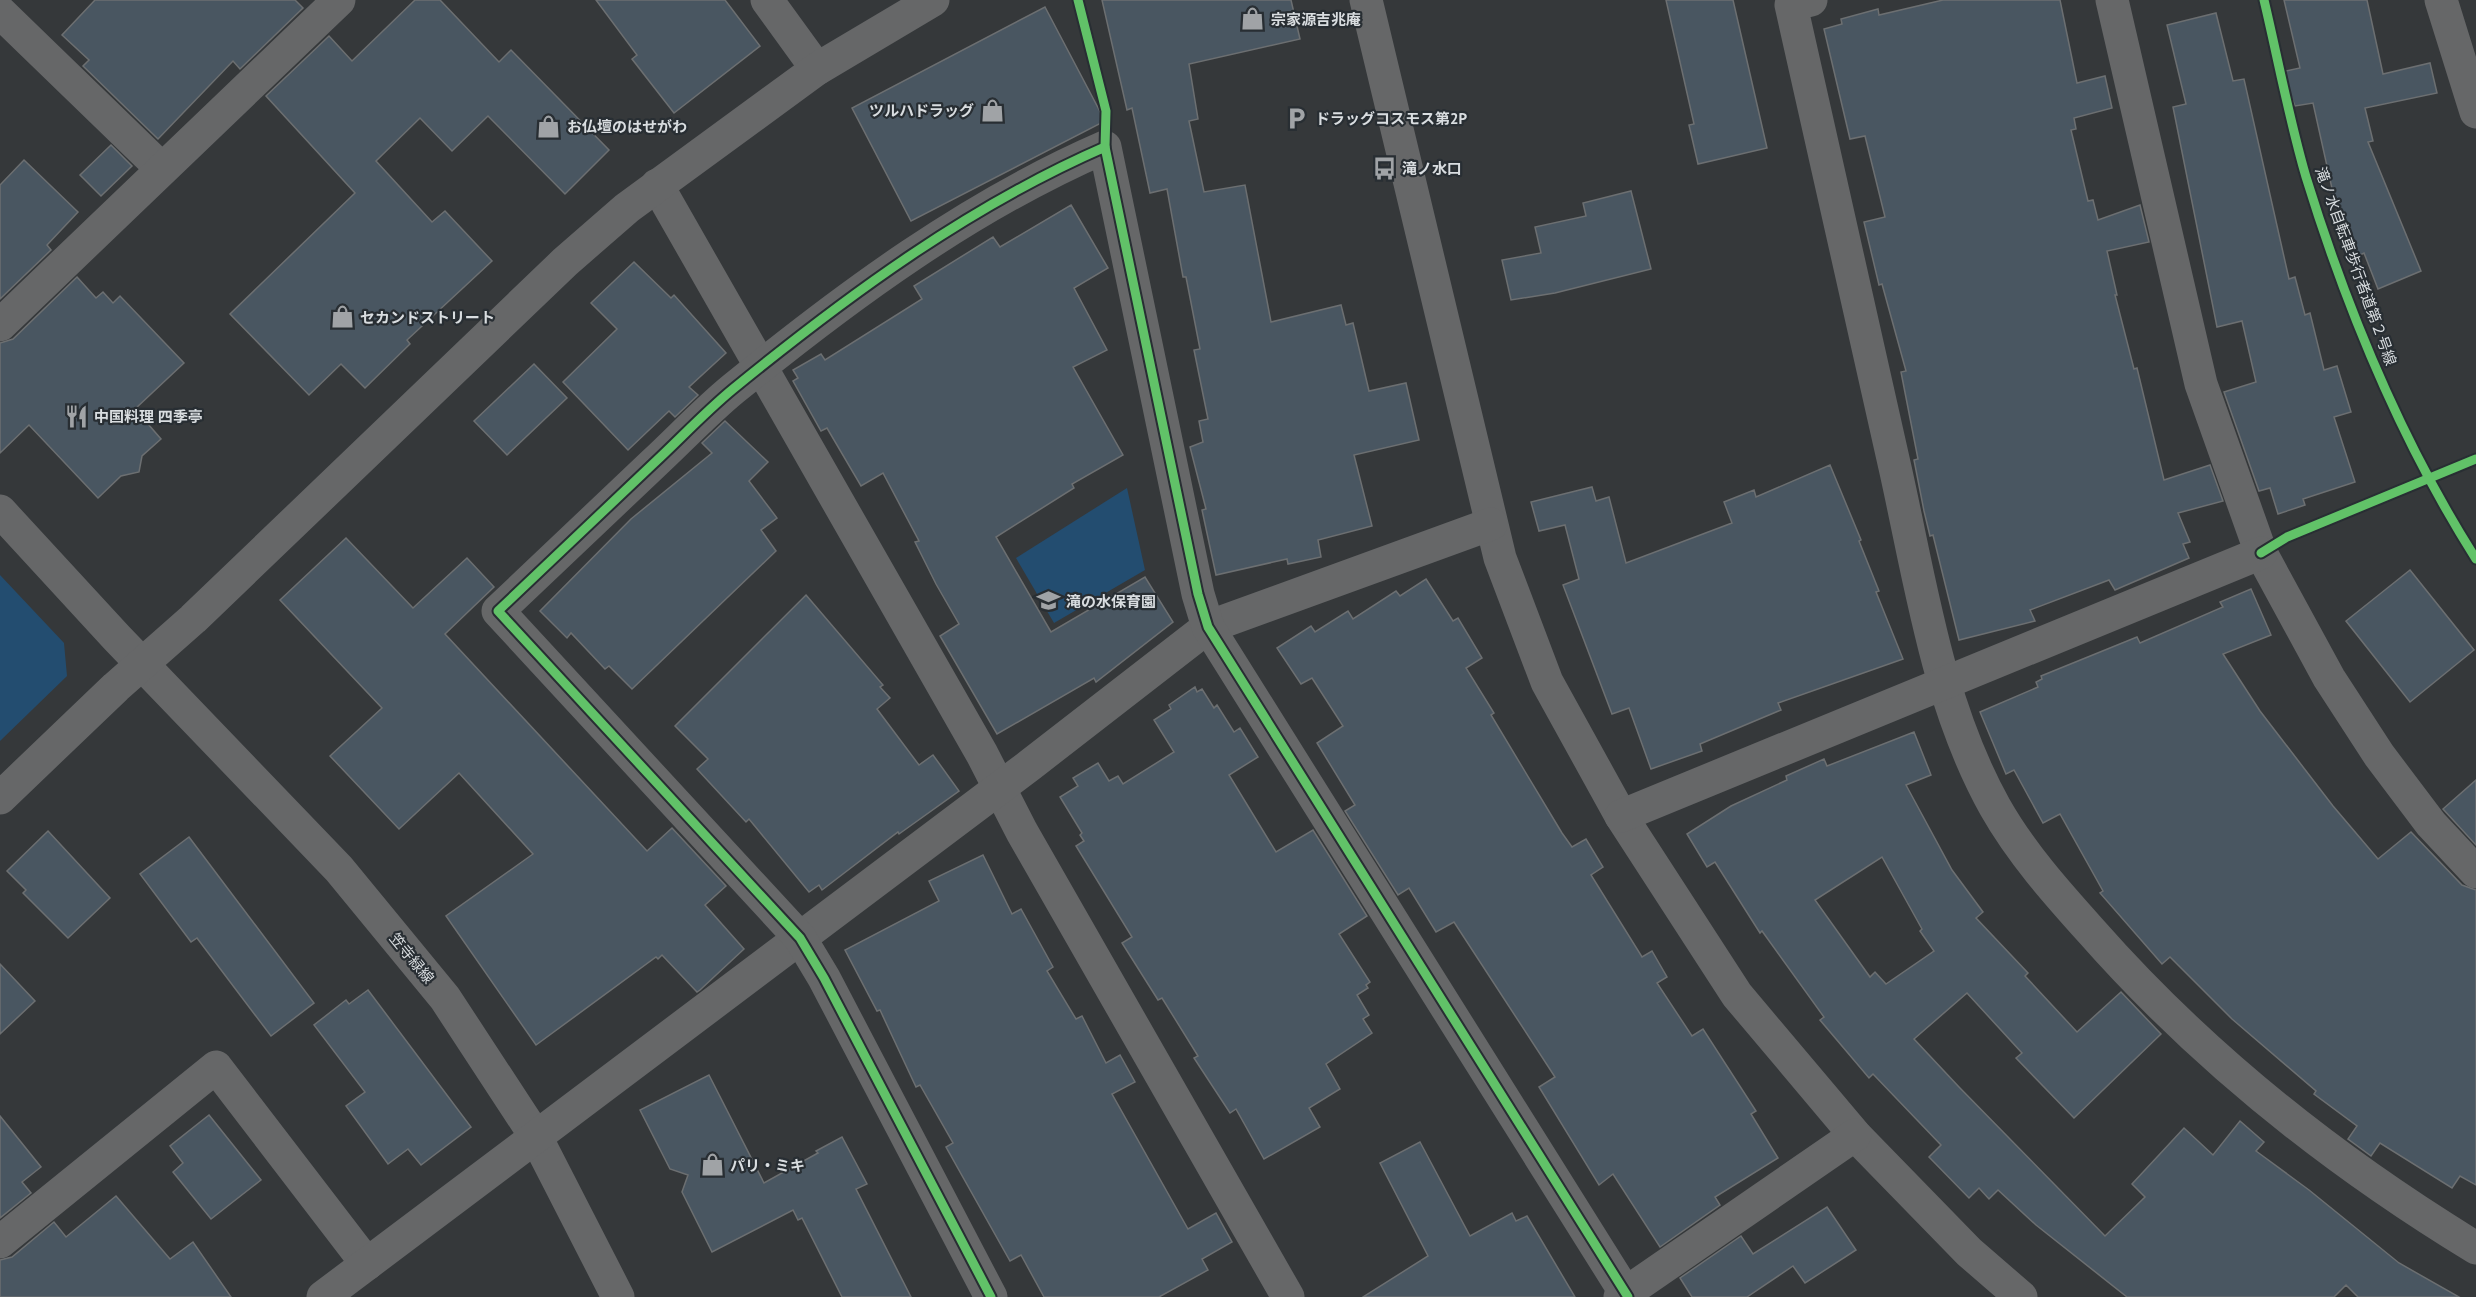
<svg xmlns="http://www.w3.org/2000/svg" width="2476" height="1297" font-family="'PT Sans','Noto Sans JP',sans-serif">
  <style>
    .green { fill: #234d70 }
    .building { fill: #495661; stroke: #6c6f71; stroke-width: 1.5; fill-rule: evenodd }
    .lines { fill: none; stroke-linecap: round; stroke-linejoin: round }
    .path { stroke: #717374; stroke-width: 4; stroke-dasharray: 6 3; stroke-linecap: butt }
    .minor { stroke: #666768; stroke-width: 33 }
    .cycleway-casing { stroke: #282e33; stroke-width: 13 }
    .cycleway { stroke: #61c268; stroke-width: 9 }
    .labels { text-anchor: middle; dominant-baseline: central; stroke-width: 4.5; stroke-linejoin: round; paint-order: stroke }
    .poi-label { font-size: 15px; font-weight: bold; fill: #d9dde0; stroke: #282e33; text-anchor: start }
    .street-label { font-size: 15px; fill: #d9dde0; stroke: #282e33 }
  </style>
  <rect width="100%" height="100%" fill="#35383a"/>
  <g class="green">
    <polygon points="1127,488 1145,570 1054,623 1016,558"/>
    <polygon points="0,575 64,643 67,676 0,741"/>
  </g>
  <g class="building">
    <polygon points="95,0 295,0 303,8 240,69 233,61 158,139 83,66 89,60 62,35"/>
    <polygon points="415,0 440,0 499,62 511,50 609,150 565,194 488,116 452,151 420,118 376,161 432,222 445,211 492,261 407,340 410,344 365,388 341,364 309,395 230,314 355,193 266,96 329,36 352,61"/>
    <polygon points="596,0 725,0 760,46 674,113 632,59 637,55"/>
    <polygon points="1102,0 1291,0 1300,39 1189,64 1198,119 1189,121 1204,192 1245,185 1271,322 1341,305 1346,325 1353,323 1369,391 1406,383 1419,440 1354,455 1372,526 1318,540 1321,557 1288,564 1287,559 1216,575 1202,510 1206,509 1190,447 1203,442 1199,421 1208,419 1194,350 1200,349 1186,277 1183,277 1167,189 1150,193 1132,108 1127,110"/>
    <polygon points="1666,0 1733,0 1767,148 1698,164 1689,125 1694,124"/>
    <polygon points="1943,0 2060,0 2077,83 2105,76 2112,108 2074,118 2076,129 2071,130 2088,201 2093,200 2098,220 2140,205 2149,242 2107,251 2117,295 2115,295 2134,369 2137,368 2164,480 2210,465 2223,501 2178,513 2190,542 2183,544 2189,558 2115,590 2109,580 2030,610 2035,621 1959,640 1933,535 1930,536 1924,511 1914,460 1918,459 1901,372 1906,371 1882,284 1879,285 1864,222 1885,217 1865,136 1850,139 1824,29 1842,24 1841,19 1878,9 1879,15"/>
    <polygon points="2284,0 2367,0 2383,74 2430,63 2437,93 2365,108 2373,141 2368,142 2421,271 2378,289 2364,253 2356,257 2337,211 2313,103 2295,106 2281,72 2300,68"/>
    <polygon points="1045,7 1105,121 911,221 852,108"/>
    <polygon points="2216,13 2233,81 2244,79 2289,279 2295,277 2305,315 2310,313 2324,370 2337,366 2351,412 2334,417 2355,482 2303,499 2305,505 2278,514 2270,488 2259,491 2224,392 2256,382 2242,321 2217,327 2173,107 2186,104 2167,25"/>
    <polygon points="111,145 132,166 101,196 80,175"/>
    <polygon points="24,160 78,212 47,245 51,250 0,299 0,185"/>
    <polygon points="1631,191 1651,269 1555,293 1511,300 1502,260 1541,253 1535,227 1586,216 1583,203"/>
    <polygon points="1071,205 1108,268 1074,288 1107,350 1073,367 1123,455 1072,484 1074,488 996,537 1051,632 1145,577 1173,622 1096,682 1094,678 997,734 940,636 959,624 936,584 915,542 919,541 883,473 861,486 827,428 821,431 793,381 798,378 793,370 821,354 825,360 922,299 914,286 993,237 1000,247"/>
    <polygon points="634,262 671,298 674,295 726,353 689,387 698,395 675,417 669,411 628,450 563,382 617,329 591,303"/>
    <polygon points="77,277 96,298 103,292 113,303 120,296 184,363 135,409 161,439 142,456 139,472 121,476 98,498 29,425 0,453 0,343 13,339"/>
    <polygon points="534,364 567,398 507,455 474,421"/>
    <polygon points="725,421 768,462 749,481 777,518 761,530 776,551 632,689 609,666 605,669 571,633 567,638 540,611 631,519 712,453 702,443"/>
    <polygon points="1830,465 1861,540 1859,541 1879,591 1876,592 1903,659 1778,703 1781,710 1700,744 1702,751 1651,769 1629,708 1612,714 1563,585 1579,579 1565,525 1539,531 1531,502 1592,487 1596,501 1609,497 1626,563 1732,523 1724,502 1754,490 1756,497"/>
    <polygon points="346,538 413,608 467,558 494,587 445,634 647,851 672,828 726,886 705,905 744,949 700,990 697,992 662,955 658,959 656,957 536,1045 446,916 533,854 459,773 399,829 330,756 382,708 280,600"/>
    <polygon points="2410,570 2474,650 2410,702 2346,621"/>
    <polygon points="1426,579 1453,621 1458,618 1482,658 1466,668 1494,713 1491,715 1562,833 1572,847 1586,839 1603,867 1591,875 1642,957 1652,951 1667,977 1657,983 1692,1036 1703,1029 1756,1111 1751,1114 1778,1158 1715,1197 1720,1205 1660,1247 1613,1174 1599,1185 1539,1087 1555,1077 1454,922 1436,932 1409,888 1398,895 1345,811 1355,805 1317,743 1343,726 1312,678 1301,684 1277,648 1311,626 1315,632 1348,611 1353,619 1396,591 1400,596"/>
    <polygon points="2251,589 2271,635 2223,654 2260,711 2333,806 2378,859 2411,832 2462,885 2476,890 2476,1185 2460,1176 2452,1188 2380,1143 2371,1156 2348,1139 2357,1126 2314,1094 2316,1091 2232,1019 2170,957 2162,964 2100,893 2103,891 2060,814 2043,823 2014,770 2006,774 1980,712 2038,687 2036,682 2042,679 2041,676 2137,637 2140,643 2223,607 2220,602"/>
    <polygon points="806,595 883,685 880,687 890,698 877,709 919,765 933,755 959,791 899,834 898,832 822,890 819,885 809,892 749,819 746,822 697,769 708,759 675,726"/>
    <polygon points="1195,687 1197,692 1202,689 1214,708 1217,705 1234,732 1240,728 1258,757 1229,775 1276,852 1313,830 1367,916 1339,934 1370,982 1366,985 1368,988 1357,995 1369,1015 1363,1019 1372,1033 1326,1064 1340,1089 1309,1108 1320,1127 1264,1159 1236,1109 1230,1113 1194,1058 1198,1056 1162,998 1158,1000 1122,943 1132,937 1076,846 1084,841 1080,835 1082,833 1060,797 1078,786 1073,778 1098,763 1109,781 1118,776 1123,784 1174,752 1154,720 1171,709 1169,705"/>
    <path d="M1914 732 1931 775 1906 785 1952 870 1983 912 1976 918 2028 973 2025 976 2077 1032 2121 992 2161 1034 2074 1118 2016 1058 2022 1053 1967 993 1914 1039 1959 1087 2105 1236 2145 1197 2132 1184 2184 1128 2213 1155 2240 1121 2264 1142 2256 1151 2309 1190 2399 1263 2459 1297H2358L2346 1285 2334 1297H2127L2036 1225 1998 1190 1989 1199 1979 1188 1969 1198 1929 1157 1941 1145 1873 1074 1869 1078 1820 1020 1824 1017 1762 931 1760 933 1715 862 1707 867 1687 834 1731 806 1787 780 1786 776 1824 759 1827 766ZM1882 857 1922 929 1920 931 1934 951 1886 984 1875 972 1870 977 1815 900Z"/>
    <polygon points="2476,780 2476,845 2443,809"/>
    <polygon points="48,831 110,898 68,938 23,893 26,890 7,871"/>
    <polygon points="189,837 314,1003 271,1036 197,938 191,942 140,874"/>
    <polygon points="983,855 1012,914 1021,909 1053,967 1047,971 1076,1019 1082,1016 1106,1063 1120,1055 1135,1082 1112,1094 1188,1229 1216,1213 1232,1242 1202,1259 1208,1270 1159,1297 1044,1297 1021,1255 1010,1261 946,1147 953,1143 920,1085 916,1087 880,1010 877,1011 845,950 939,901 929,881"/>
    <polygon points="0,964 35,1001 0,1034"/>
    <polygon points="368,990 471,1127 421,1165 408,1149 388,1164 346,1106 365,1092 314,1025 346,1000 349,1004"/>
    <polygon points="709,1075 764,1183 818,1153 816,1151 842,1137 867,1184 856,1189 911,1297 842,1297 802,1218 798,1220 793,1210 712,1252 682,1192 688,1175 670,1169 640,1110"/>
    <polygon points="209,1115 261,1180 211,1219 173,1172 183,1163 170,1146"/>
    <polygon points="0,1116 41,1167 22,1182 31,1193 0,1218"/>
    <polygon points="1420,1142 1470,1236 1512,1213 1516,1221 1527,1216 1575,1297 1363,1297 1428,1256 1380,1163"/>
    <polygon points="116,1196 170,1259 193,1242 231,1297 0,1297 0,1260 12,1257 54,1222 66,1237"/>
    <polygon points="1827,1207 1856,1250 1805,1283 1793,1266 1747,1297 1692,1297 1680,1278 1741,1236 1753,1254"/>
  </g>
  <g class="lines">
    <g class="path">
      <polyline points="1078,0 1106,113"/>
      <path d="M2264 0C2278 59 2289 119 2306 177 2347 310 2401 441 2476 559"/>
      <polyline points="2293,534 2476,459"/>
    </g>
    <g class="minor">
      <polyline points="767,0 817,69"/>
      <polyline points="1366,0 1500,558 1547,682 1621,816 1737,995 1855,1135 1969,1252 2021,1297"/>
      <path d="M1811 0 1791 5C1826 160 1861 316 1896 472 1921 585 1938 705 1995 807 2021 853 2056 892 2091 931 2202 1057 2333 1161 2476 1248"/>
      <polyline points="2112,0 2201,384 2261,553 2329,678 2379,755 2431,824 2476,872"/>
      <polyline points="2441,0 2476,112"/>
      <polyline points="0,12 162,169"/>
      <polyline points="657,185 982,754 1022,832 1288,1297"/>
      <polyline points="0,325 339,0"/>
      <polyline points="0,511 117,638 339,869 445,998 536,1137 618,1297"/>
      <polyline points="0,798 116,687 193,619 565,262 627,208 817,69 933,0"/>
      <polyline points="1621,816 2261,553"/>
      <polyline points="0,1242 216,1067 367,1264"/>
      <polyline points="323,1297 1030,765 1208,627 1491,524"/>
      <path d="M991 1297 824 978 800 938 498 611C550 562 602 513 653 464 680 439 705 412 733 389 847 296 969 206 1105 147L1198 594 1208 627 1628 1297"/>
      <polyline points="1620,1297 1855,1135"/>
    </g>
    <defs>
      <g id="cycleway">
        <polyline points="1078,0 1106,111 1105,147"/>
        <path d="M2264 0C2278 59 2289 119 2306 177 2347 310 2401 441 2476 559"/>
        <polyline points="2261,553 2287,537 2476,459"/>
        <path d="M991 1297 824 978 800 938 498 611C550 562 602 513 653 464 680 439 705 412 733 389 847 296 969 206 1105 147L1198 594 1208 627 1628 1297"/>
      </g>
    </defs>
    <use href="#cycleway" class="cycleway-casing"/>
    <use href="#cycleway" class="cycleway"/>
  </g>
  <defs>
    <symbol id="shop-bare" viewBox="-9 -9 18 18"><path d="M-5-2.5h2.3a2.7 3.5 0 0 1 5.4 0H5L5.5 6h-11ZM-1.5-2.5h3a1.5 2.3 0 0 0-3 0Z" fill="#a0a3a6" stroke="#282e33" stroke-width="2.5" paint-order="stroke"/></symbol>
    <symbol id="parking-bare" viewBox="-9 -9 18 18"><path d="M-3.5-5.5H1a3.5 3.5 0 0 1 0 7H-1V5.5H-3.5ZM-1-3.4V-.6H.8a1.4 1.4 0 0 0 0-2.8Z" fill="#a0a3a6" stroke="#282e33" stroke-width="2.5" paint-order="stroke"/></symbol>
    <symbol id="bus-bare" viewBox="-9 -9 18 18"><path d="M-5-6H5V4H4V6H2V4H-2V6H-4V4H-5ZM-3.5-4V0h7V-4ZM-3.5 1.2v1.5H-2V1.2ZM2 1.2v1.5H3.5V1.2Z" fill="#a0a3a6" stroke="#282e33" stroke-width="2.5" paint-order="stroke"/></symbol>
    <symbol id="restaurant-bare" viewBox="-9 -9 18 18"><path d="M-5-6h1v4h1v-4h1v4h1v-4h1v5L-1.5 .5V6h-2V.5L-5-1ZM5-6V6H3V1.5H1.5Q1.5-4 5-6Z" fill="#a0a3a6" stroke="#282e33" stroke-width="2.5" paint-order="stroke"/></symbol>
    <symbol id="school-bare" viewBox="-9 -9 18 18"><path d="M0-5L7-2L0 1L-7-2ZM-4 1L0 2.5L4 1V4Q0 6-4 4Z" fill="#a0a3a6" stroke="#282e33" stroke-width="2.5" paint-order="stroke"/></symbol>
  </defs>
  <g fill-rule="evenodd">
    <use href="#shop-bare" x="1236" y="2" width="33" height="33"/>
    <use href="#shop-bare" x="976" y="94" width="33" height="33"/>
    <use href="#parking-bare" x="1280" y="102" width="33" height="33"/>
    <use href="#shop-bare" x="532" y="110" width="33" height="33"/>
    <use href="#bus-bare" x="1368" y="152" width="33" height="33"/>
    <use href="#shop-bare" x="326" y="300" width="33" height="33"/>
    <use href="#restaurant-bare" x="60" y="400" width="33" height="33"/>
    <use href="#school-bare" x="1032" y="584" width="33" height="33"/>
    <use href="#shop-bare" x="696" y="1148" width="33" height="33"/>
  </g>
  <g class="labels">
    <g class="poi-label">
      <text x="1271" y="19">宗家源吉兆庵</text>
      <text x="974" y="110" text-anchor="end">ツルハドラッグ</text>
      <text x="1315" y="118">ドラッグコスモス第2P</text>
      <text x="567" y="126">お仏壇のはせがわ</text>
      <text x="1402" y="168">滝ノ水口</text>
      <text x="360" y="317">セカンドストリート</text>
      <text x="94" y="416">中国料理 四季亭</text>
      <text x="1066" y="601">滝の水保育園</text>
      <text x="730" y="1165">パリ・ミキ</text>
    </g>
    <g class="street-label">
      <text transform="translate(2356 266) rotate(70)">滝ノ水自転車歩行者道第２号線</text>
      <text transform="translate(412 958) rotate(51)">笠寺緑線</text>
    </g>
  </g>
</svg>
